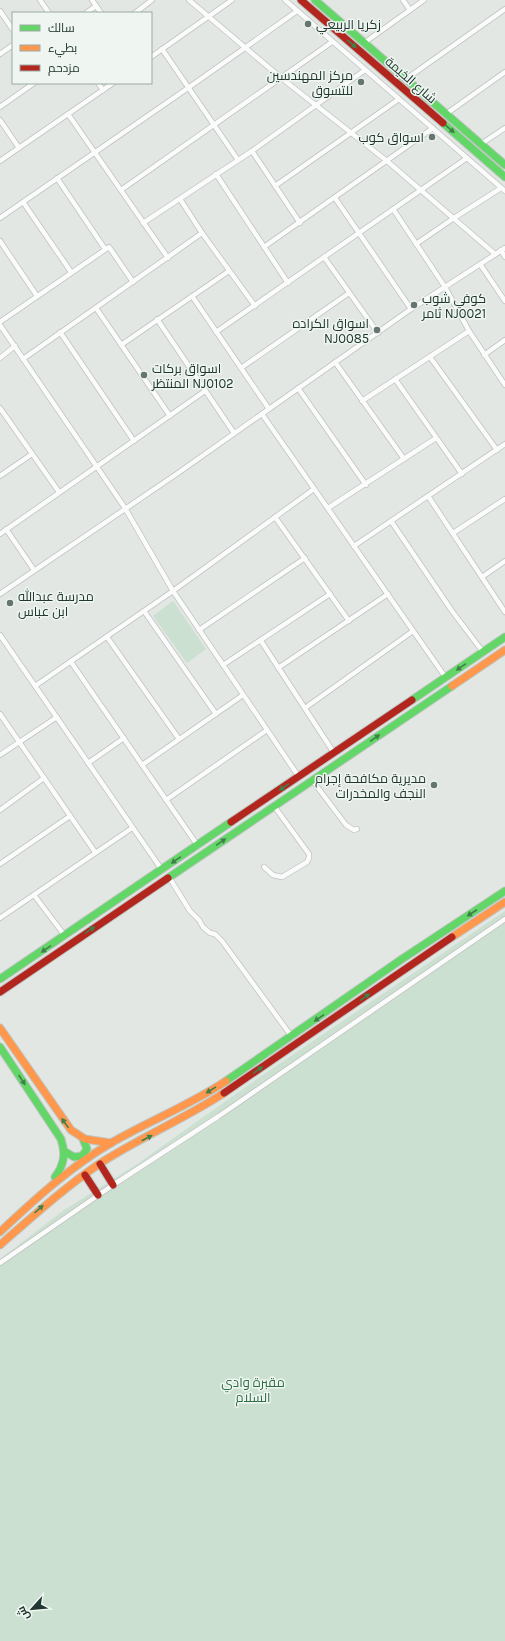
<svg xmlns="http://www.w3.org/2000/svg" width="505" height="1641" font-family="Karla,Cairo,sans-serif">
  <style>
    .green { fill: #cbe0d0 }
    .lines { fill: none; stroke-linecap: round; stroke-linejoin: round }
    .street-casing { stroke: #bfc4c1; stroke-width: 6 }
    .fast-casing { stroke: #bec5c1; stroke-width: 9 }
    .slow-casing { stroke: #bec5c1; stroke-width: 9 }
    .jam-casing { stroke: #bec5c1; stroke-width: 9 }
    .street { stroke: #fbfbfb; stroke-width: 4.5 }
    .fast { stroke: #63d668; stroke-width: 7 }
    .slow { stroke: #ff974d; stroke-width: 7 }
    .jam { stroke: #b3261e; stroke-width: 7 }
    .oneway { fill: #3f7f49 }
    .poi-dot { fill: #65756f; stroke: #eff6f2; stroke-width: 1.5 }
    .labels { text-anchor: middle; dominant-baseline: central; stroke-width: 3; stroke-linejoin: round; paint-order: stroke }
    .poi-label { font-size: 13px; fill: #213830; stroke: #eff6f2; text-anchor: start }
    .street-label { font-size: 13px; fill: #213830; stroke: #eff6f2 }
    .park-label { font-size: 13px; fill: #2e6d41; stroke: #eff6f2 }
  </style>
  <rect width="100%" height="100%" fill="#e2e7e4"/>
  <g class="green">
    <polygon points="173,601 206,649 187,663 153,616"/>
    <polygon points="505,911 505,1641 0,1641 0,1259 64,1210 137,1164 257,1079"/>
  </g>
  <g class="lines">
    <defs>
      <g id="street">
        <polyline points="40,0 49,13"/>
        <polyline points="92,0 101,13"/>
        <polyline points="189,0 280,77 387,161 495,254"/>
        <polyline points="285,0 505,191"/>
        <polyline points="403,0 410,10"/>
        <polyline points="0,11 13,30"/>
        <polyline points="86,13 96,6"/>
        <polyline points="135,13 152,0"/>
        <polyline points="364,43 424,0"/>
        <polyline points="162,49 238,160"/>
        <polyline points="0,54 13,45"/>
        <polyline points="151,57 232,0"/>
        <polyline points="406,79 505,9"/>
        <polyline points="98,83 103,90"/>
        <polyline points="0,107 34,83"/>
        <polyline points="68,114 168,258"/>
        <polyline points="446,114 505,72"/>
        <polyline points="0,120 19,148"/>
        <polyline points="481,144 505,128"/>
        <polyline points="252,151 300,223"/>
        <polyline points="0,161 113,83"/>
        <polyline points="216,174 288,283"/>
        <polyline points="57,178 105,249"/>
        <polyline points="275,186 399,99"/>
        <polyline points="121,190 332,42"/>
        <polyline points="335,198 411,309"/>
        <polyline points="180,199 202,233 255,306"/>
        <polyline points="23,202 71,272"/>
        <polyline points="393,209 445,287 469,331 505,385"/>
        <polyline points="0,218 188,88 297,11"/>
        <polyline points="143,223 252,151 365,70"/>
        <polyline points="0,241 37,296"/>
        <polyline points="416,244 454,218 501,188"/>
        <polyline points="264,247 433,128"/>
        <polyline points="501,250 505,257"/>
        <polyline points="324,257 378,333"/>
        <polyline points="480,264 505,301"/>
        <polyline points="192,296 269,409"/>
        <polyline points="96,308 170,416"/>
        <polyline points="157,319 234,433"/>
        <polyline points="0,322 109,247 133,282"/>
        <polyline points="0,325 125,508 173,591 299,777"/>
        <polyline points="60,332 134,441"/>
        <polyline points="216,332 467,158"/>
        <polyline points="121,345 229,271"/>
        <polyline points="484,355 505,340"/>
        <polyline points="430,357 497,450"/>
        <polyline points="0,358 15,346"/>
        <polyline points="23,359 202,233"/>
        <polyline points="335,362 404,459"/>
        <polyline points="241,368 349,293"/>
        <polyline points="395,379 462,474"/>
        <polyline points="298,388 366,485"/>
        <polyline points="362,401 469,331"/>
        <polyline points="0,408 59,492"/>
        <polyline points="262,414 446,678"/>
        <polyline points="0,476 32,454"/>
        <polyline points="428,496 505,612"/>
        <polyline points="328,508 436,438"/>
        <polyline points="275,517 349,621"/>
        <polyline points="391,521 452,611 483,652"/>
        <polyline points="6,529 34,570"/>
        <polyline points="453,533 505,499"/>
        <polyline points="0,534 205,391"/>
        <polyline points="354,546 505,444"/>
        <polyline points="482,577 505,561"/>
        <polyline points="0,594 178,473 411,309 505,248"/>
        <polyline points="144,611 216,714"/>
        <polyline points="199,630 305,558"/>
        <polyline points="0,635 162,870"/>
        <polyline points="107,637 179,739"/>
        <polyline points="261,641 334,753"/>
        <polyline points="71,662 198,846"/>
        <polyline points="223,665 330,594"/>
        <polyline points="278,668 388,594"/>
        <polyline points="35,686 173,591 314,489"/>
        <polyline points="305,708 413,631"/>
        <polyline points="0,714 95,852"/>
        <polyline points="0,755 57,717"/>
        <polyline points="88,763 124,738"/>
        <polyline points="142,765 243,695"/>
        <polyline points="312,780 346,825 354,830 357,829"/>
        <polyline points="166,800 267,730"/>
        <polyline points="0,810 44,778"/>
        <polyline points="0,864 70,816"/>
        <polyline points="264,867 273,875 282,877 307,862 309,858 309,854 274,806"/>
        <polyline points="169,877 190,911 199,920 203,927 210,933 215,934 222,941 292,1037"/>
        <polyline points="34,895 65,936"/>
        <polyline points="0,918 132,828"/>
        <polyline points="0,1263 113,1185 219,1116 505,919"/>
      </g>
      <g id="fast">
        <polyline points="315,0 505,165"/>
        <polyline points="443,123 505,177"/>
        <polyline points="412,700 505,637"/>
        <polyline points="168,878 452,686"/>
        <polyline points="0,979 231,822"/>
        <path d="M0 1047 61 1139C66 1154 64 1165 55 1177"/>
        <polyline points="226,1081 402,959 505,891"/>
        <polyline points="64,1151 74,1157 82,1156 87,1149 83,1139"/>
      </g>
      <g id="slow">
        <polyline points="452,686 505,650"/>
        <polyline points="452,937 505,902"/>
        <polyline points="0,1028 71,1130 85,1139 111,1143"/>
        <path d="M0 1232C35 1199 70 1167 111 1143 149 1121 190 1105 226 1081"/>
        <path d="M0 1245C32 1217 64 1188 99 1164 139 1138 184 1119 224 1093"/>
      </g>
      <g id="jam">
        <polyline points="301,0 443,123"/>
        <polyline points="231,822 412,700"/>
        <polyline points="0,992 168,878"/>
        <polyline points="224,1093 452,937"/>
        <polyline points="100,1164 113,1185"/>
        <polyline points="85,1175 98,1195"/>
      </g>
    </defs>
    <use href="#street" class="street-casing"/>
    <use href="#fast" class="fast-casing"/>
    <use href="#slow" class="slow-casing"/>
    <use href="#jam" class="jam-casing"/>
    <use href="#street" class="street"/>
    <use href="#fast" class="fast"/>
    <use href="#slow" class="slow"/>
    <use href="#jam" class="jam"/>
  </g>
  <defs><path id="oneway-solid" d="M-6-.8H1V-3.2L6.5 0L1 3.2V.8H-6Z"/></defs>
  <g class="oneway">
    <use href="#oneway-solid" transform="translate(352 44) rotate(41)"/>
    <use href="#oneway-solid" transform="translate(450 129) rotate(41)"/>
    <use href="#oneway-solid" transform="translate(461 667) rotate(145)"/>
    <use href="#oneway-solid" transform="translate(375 738) rotate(-34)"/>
    <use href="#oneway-solid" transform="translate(284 787) rotate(146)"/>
    <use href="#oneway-solid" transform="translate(221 842) rotate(-34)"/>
    <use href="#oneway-solid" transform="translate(176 860) rotate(146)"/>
    <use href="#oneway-solid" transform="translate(472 913) rotate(147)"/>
    <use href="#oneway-solid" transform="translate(90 930) rotate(-34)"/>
    <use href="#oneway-solid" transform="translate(46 949) rotate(146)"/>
    <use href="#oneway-solid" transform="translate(365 997) rotate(-36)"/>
    <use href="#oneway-solid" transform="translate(319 1018) rotate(146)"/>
    <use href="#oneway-solid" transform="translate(258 1070) rotate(-34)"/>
    <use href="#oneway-solid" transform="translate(22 1080) rotate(56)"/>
    <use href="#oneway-solid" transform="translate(211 1090) rotate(148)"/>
    <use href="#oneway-solid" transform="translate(65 1123) rotate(-126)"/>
    <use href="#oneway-solid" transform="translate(147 1138) rotate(-27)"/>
    <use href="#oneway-solid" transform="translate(39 1209) rotate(-42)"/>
  </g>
  <g class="poi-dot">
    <circle cx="308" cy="24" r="4"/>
    <circle cx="361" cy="82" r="4"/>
    <circle cx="432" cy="137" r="4"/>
    <circle cx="414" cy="305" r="4"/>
    <circle cx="377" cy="330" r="4"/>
    <circle cx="144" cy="375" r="4"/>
    <circle cx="10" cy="603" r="4"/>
    <circle cx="434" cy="785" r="4"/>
  </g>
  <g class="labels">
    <g class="poi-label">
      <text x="316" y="24">زكريا الربيعي</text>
      <text x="353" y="75" text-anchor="end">مركز المهندسين<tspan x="353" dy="15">للتسوق</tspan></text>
      <text x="424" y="137" text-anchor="end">اسواق كوب</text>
      <text x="422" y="298">كوفي شوب<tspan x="422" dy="15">ثامر NJ0021</tspan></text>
      <text x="369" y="323" text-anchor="end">اسواق الكراده<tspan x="369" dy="15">NJ0085</tspan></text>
      <text x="152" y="368">اسواق بركات<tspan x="152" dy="15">المنتظر NJ0102</tspan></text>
      <text x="18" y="596">مدرسة عبدالله<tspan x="18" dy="15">ابن عباس</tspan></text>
      <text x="426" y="778" text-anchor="end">مديرية مكافحة إجرام<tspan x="426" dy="15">النجف والمخدرات</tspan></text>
    </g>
    <g class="street-label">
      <text transform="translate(411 80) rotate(41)">شارع الخيمة</text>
    </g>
    <g class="park-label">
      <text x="253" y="1382">مقبرة وادي<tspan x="253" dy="15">السلام</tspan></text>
    </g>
  </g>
  <rect x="12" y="12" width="140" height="72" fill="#eff6f2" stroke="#9daaa4"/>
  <rect x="20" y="25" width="20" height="6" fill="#63d668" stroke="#9daaa4"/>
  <text x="48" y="32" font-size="12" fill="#213830">سالك</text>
  <rect x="20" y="45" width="20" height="6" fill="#ff974d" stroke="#9daaa4"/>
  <text x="48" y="52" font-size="12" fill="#213830">بطيء</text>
  <rect x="20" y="65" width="20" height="6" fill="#b3261e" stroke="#9daaa4"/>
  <text x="48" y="72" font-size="12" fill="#213830">مزدحم</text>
  <g transform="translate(32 1609) rotate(243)" stroke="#eff6f2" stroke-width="3" paint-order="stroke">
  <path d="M0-3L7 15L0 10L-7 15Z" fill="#213830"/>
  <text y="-6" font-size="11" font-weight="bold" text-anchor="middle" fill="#213830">ش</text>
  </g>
</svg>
